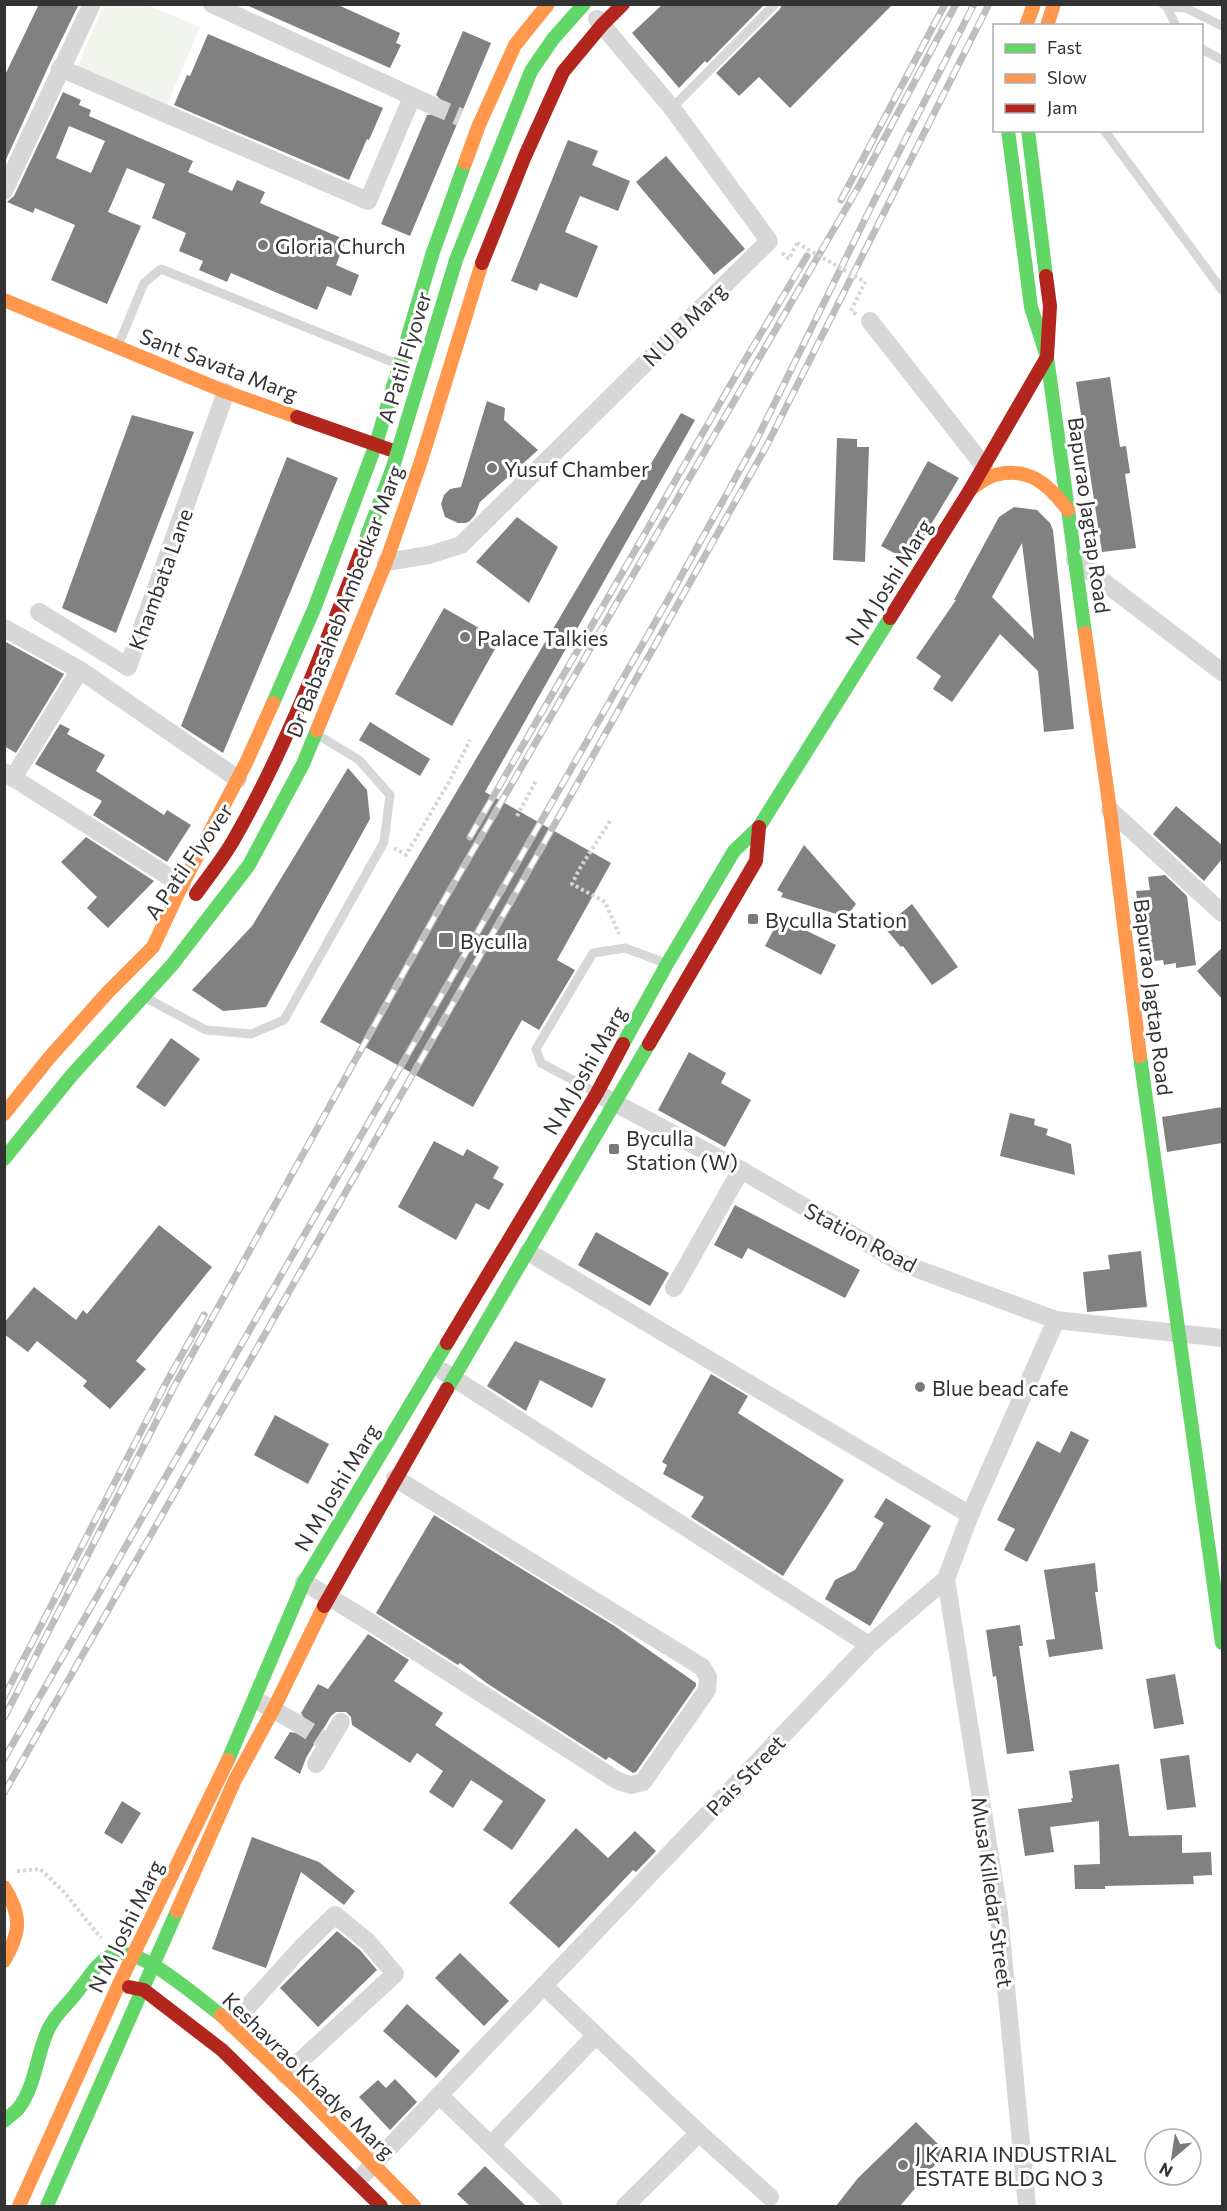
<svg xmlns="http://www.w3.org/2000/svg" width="1227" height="2211" font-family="Commissioner,sans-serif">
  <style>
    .green { fill: #f1f5ed }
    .building { fill: #818181; fill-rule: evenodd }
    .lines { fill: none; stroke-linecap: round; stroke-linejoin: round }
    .street-tunnel { stroke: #d6d6d6; stroke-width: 18; stroke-dasharray: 18 9; stroke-linecap: butt }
    .path { stroke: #d6d6d6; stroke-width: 4; stroke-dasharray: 3 3; stroke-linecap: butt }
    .lane { stroke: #d7d7d7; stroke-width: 9 }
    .street { stroke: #d7d7d7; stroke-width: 18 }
    .fast { stroke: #63d668; stroke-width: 14 }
    .slow { stroke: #ff974d; stroke-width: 14 }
    .jam { stroke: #b3261e; stroke-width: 14 }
    .rail-casing { stroke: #bebebe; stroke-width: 7 }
    .rail { stroke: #fff; stroke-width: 4.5; stroke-dasharray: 14; stroke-linecap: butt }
    .path-bridge { stroke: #d6d6d6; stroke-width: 4; stroke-dasharray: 3 3; stroke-linecap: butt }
    .fast-bridge { stroke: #63d668; stroke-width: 14 }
    .jam-bridge { stroke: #b3261e; stroke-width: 14 }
    .poi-dot { fill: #7a7a7a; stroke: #fff; stroke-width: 2 }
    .labels { text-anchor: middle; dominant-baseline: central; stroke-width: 6; stroke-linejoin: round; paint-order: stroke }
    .poi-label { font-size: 21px; fill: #333; stroke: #fff; text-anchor: start }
    .street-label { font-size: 21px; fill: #333; stroke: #fff }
  </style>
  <rect width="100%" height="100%" fill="#fff"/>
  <polygon class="green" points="104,5 147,5 200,27 167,105 77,67"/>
  <g class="building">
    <polygon points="39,4 79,4 50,63 4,164 4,77"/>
    <polygon points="244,4 336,4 400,33 396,43 401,45 390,68"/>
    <polygon points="663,4 765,4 707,63 705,61 679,88 632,33"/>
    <polygon points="782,4 893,4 790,108 759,77 739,96 716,73 780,9"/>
    <polygon points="463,31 491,43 410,236 381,224 427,115 437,114 441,109 440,99 436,95"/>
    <polygon points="208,34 383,108 369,140 367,139 349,180 174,105 187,75 190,76"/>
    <path d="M63 92 81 100 79 105 91 110 89 116 193 161 188 172 232 191 237 180 265 192 260 203 346 240 336 265 359 275 351 296 327 286 317 310 231 273 227 282 199 270 203 261 179 251 186 233 152 218 165 184 127 168 108 212 141 226 107 304 51 280 75 225 35 208 33 213 7 202 14 196ZM69 126 105 141 91 173 56 158Z"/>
    <polygon points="568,140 598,151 592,165 630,181 618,211 580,196 565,232 598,246 577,298 540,283 537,291 511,281"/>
    <polygon points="666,156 745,249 714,275 636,182"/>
    <polygon points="1110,377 1120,447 1126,446 1130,473 1125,474 1136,548 1102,552 1076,382"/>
    <polygon points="487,401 505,408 504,420 538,450 480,502 475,515 470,521 466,523 458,523 445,517 441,504 444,495 450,489 461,487"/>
    <polygon points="681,413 695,420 485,792 611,863 557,960 575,970 539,1030 522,1020 473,1107 320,1022"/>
    <polygon points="132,415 194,432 116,633 62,608"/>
    <polygon points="837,438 857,439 857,447 869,447 865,562 833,560"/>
    <polygon points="287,457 338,478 223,753 181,726"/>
    <polygon points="928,461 959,478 909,561 881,546"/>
    <path d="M1014 507 1037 510 1050 523 1053 530 1074 729 1044 732 1038 671 1000 634 952 702 933 689 941 676 916 658 956 600H954L999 517ZM1022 543 1034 639 992 597Z"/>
    <polygon points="517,517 558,547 529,603 476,562"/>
    <polygon points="444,608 500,640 452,726 395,694"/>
    <polygon points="6,642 64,674 16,753 4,746 4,646"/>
    <polygon points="370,722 430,759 420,776 359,740"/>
    <polygon points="60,724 70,729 67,734 105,755 96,771 164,815 167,810 191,825 167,862 93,815 102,801 35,764"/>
    <polygon points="348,768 367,790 370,819 266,1007 223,1011 192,990 252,926"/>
    <polygon points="1176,806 1222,845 1222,859 1204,881 1153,834"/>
    <polygon points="86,837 154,881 108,928 87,908 97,897 61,862"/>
    <polygon points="804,845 856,904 846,917 781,897 783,893 777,890"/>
    <polygon points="1165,875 1187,896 1196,965 1176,968 1176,963 1164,965 1163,960 1146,962 1136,891 1150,890 1148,877"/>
    <polygon points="912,904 958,967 932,985 903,946 901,947 884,927"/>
    <polygon points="780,918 836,945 821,975 765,946"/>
    <polygon points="1222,948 1222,999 1197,971"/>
    <polygon points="171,1038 200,1059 165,1107 136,1087"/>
    <polygon points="689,1052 726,1073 721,1083 751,1100 725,1147 658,1110"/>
    <polygon points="1222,1107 1222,1143 1167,1152 1162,1117"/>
    <polygon points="1010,1113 1035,1119 1034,1125 1048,1129 1046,1135 1071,1144 1075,1175 1000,1156"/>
    <polygon points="434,1141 463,1156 467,1149 499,1167 493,1178 504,1184 489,1210 476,1203 456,1240 398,1207"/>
    <polygon points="735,1205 860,1270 845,1298 748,1248 742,1259 714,1245"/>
    <polygon points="159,1225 212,1267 136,1361 146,1369 110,1409 83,1386 87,1381 37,1341 28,1352 4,1334 4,1323 34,1287 76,1320 83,1310 87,1314"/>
    <polygon points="596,1232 669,1273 650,1306 578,1265"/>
    <polygon points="1141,1251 1147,1307 1087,1312 1083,1272 1110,1269 1108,1255"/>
    <polygon points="515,1341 606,1379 592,1408 540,1380 526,1411 487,1386"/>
    <polygon points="711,1374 748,1396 738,1413 844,1480 783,1576 691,1517 704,1497 663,1474 667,1465 662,1462"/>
    <polygon points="275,1415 329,1444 308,1484 254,1455"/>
    <polygon points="1071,1431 1089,1440 1027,1562 1004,1550 1015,1529 997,1520 1037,1441 1060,1453"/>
    <polygon points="886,1498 931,1526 870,1626 825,1599 835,1580 855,1570 884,1523 874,1517"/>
    <polygon points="434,1515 613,1625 696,1683 696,1686 636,1772 633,1773 609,1757 606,1760 488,1684 460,1663 458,1665 376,1613"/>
    <polygon points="1095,1563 1098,1592 1095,1592 1103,1649 1049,1657 1046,1640 1055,1639 1044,1570"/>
    <polygon points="1020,1625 1023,1646 1019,1646 1034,1751 1007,1754 996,1676 993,1677 986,1630"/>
    <polygon points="368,1634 409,1660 394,1681 443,1713 435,1725 546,1800 512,1850 483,1830 503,1801 471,1780 453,1808 429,1792 443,1771 417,1753 410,1763 352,1725 351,1717 346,1712 336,1712 331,1716 306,1758 300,1774 274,1758 290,1732 296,1733 304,1728 306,1721 301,1713 318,1684 328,1689"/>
    <polygon points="1175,1674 1184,1724 1154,1729 1146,1679"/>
    <polygon points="1189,1755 1196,1807 1167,1810 1160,1759"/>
    <polygon points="1119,1764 1129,1836 1182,1835 1182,1853 1211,1852 1212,1875 1193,1876 1194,1884 1105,1886 1105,1889 1075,1889 1074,1865 1100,1864 1099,1821 1050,1827 1054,1852 1025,1856 1018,1809 1072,1802 1071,1798 1073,1798 1069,1771"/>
    <polygon points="122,1801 141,1813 122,1844 104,1833"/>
    <polygon points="576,1828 608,1858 635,1831 656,1851 636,1872 633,1870 559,1948 509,1903"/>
    <polygon points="252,1837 319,1862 355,1891 344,1905 301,1872 266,1968 212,1949"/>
    <polygon points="337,1931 360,1950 377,1970 318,2027 280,1988"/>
    <polygon points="460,1953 509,2001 484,2026 435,1978"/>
    <polygon points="407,2004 460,2051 436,2078 383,2031"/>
    <polygon points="395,2079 417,2102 390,2130 359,2097 378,2080 386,2088"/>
    <polygon points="916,2122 946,2152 900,2206 836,2206 858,2178"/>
    <polygon points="485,2166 526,2206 470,2206 457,2194"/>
  </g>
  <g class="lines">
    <g class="street-tunnel">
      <polyline points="431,105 460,117"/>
      <polyline points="295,1722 322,1739"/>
    </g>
    <g class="path">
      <polyline points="782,253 789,259 797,243"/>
      <polyline points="856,314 851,311 865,282"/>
      <polyline points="517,816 537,779"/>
      <polyline points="610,821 580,868 572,884 605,902 619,934"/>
      <polyline points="394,848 406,855 449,782 470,740"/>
      <polyline points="17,1871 40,1869 64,1892 101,1938"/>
    </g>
    <g class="lane">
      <polyline points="1163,4 1167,7 1186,8 1222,26"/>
      <polyline points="1167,7 1176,26"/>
      <polyline points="1202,49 1222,60"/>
      <polyline points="672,108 775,4"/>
      <polyline points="1104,130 1222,290"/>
      <polyline points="118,346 144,283 161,269 395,363"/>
      <polyline points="148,999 206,1030 251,1034 284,1020 384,842 390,795 359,760 318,735"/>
      <polyline points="595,1092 541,1063 536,1049 593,953 625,948 668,964"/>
    </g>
    <g class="street">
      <polyline points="212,4 431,105"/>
      <polyline points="60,68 368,201 412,97"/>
      <polyline points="4,191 92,4"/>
      <polyline points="870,321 984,466"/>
      <polyline points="1075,560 1222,672"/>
      <polyline points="386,562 429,555 461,545 769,241 672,108 597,19"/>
      <polyline points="39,612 128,667 226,392"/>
      <polyline points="4,628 80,670 238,779"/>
      <polyline points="4,772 182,885"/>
      <polyline points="13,778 80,670"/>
      <polyline points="1110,810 1222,913"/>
      <polyline points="604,1097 741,1170 901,1263 1056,1320 1222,1338"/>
      <polyline points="528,1252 970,1515"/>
      <polyline points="674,1288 741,1170"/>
      <polyline points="444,1372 869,1645"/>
      <polyline points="946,1579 999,1913 1027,2206"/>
      <polyline points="304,1582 362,1617 618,1781 631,1785 643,1782 707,1690 708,1677 702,1667 395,1478"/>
      <polyline points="263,1704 295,1722"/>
      <polyline points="316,1764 341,1722"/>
      <polyline points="544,1986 699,2133 770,2197"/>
      <polyline points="232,2024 302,1947 335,1915 368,1942 395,1974 285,2075"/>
      <polyline points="439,2095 554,2206"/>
      <polyline points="491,2145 596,2035"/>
      <polyline points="364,2174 869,1645 946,1579 970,1515 1056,1320"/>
      <polyline points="625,2206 699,2133"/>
    </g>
    <g class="fast">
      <polyline points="1008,130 1031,307 1047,357 1085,633"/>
      <polyline points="1028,130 1046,276"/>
      <polyline points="273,703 314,609 376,444 433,252 465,163"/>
      <polyline points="623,1044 667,964 734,851 759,827 890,618"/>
      <polyline points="1140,1056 1222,1643"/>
      <polyline points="4,1159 71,1076 172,965 249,865 303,764 317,730"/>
      <polyline points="447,1389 649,1044"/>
      <polyline points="228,1760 304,1582 447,1343"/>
      <path d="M4 2121C8 2117 14 2113 18 2109 33 2090 36 2063 44 2040 52 2015 66 2008 80 1988 90 1976 97 1963 111 1955 137 1942 200 2000 221 2015"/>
      <polyline points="47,2206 177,1911"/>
    </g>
    <g class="slow">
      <polyline points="1026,26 1034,4"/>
      <polyline points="1047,26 1054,4"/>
      <polyline points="465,163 479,125 515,45 548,4"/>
      <polyline points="4,300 226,392 297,417"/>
      <path d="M970 490C977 485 986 477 995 475 1029 466 1049 485 1068 510"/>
      <polyline points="1085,633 1110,810 1140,1056"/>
      <polyline points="317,730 386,562 421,461 482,263"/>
      <polyline points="4,1114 49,1058 108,992 153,947 182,885 246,763 273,703"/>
      <path d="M4 1887C22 1916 21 1932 4 1961"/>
      <polyline points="177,1911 235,1780 273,1710 324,1606"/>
      <polyline points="221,2015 303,2093 414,2206"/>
      <polyline points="19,2206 119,1984 228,1760"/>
    </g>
    <g class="jam">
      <polyline points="482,263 525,156 563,72 602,25 623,4"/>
      <polyline points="297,417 391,450"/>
      <polyline points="890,618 970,490 1047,357 1050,306 1046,276"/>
      <polyline points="649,1044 756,861 759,827"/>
      <polyline points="447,1343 597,1093 623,1044"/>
      <polyline points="324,1606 447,1389"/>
      <polyline points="129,1987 144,1990 222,2050 381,2206"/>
    </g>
    <defs>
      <g id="rail">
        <polyline points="841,200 945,4"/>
        <polyline points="470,837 735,377 807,256"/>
        <polyline points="4,1697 166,1383 204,1315"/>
        <polyline points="4,1718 175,1385 439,909 859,186 956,4"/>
        <polyline points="4,1759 673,591 756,441 872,205 974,4"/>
        <polyline points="4,1793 543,845 767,445 989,4"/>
      </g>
    </defs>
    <use href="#rail" class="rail-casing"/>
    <use href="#rail" class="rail"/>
    <polyline class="path-bridge" points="797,243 865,282"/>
    <polyline class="fast-bridge" points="364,544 393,467 456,260 531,71 553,39 584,4"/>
    <path class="jam-bridge" d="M196 894C208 877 222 860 233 841 286 749 326 643 364 544"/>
  </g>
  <g class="poi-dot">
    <circle cx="263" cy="245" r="6"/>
    <circle cx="492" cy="468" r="6"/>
    <circle cx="465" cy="637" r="6"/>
    <rect x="747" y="913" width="12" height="12" rx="3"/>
    <rect x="438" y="932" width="16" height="16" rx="3"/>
    <rect x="608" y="1143" width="12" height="12" rx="3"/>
    <circle cx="920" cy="1387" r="6"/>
    <circle cx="903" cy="2165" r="6"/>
  </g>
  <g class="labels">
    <g class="poi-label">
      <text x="275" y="245">Gloria Church</text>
      <text x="504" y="468">Yusuf Chamber</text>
      <text x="477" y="637">Palace Talkies</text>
      <text x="765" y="919">Byculla Station</text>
      <text x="460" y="940">Byculla</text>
      <text x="626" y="1137">Byculla<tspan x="626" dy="24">Station (W)</tspan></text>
      <text x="932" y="1387">Blue bead cafe</text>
      <text x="915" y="2153">J KARIA INDUSTRIAL<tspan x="915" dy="24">ESTATE BLDG NO 3</tspan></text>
    </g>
    <g class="street-label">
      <text transform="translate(684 324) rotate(-45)">N U B Marg</text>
      <text transform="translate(404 357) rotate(-73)">A Patil Flyover</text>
      <text transform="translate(219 364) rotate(21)">Sant Savata Marg</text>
      <text transform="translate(1090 515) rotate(82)">Bapurao Jagtap Road</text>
      <text transform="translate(160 579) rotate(-70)">Khambata Lane</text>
      <text transform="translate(888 582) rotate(-58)">N M Joshi Marg</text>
      <text transform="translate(344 601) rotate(-69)">Dr Babasaheb Ambedkar Marg</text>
      <text transform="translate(188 861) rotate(-55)">A Patil Flyover</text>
      <text transform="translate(1154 997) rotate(83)">Bapurao Jagtap Road</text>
      <text transform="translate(584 1070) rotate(-60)">N M Joshi Marg</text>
      <text transform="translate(861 1237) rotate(28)">Station Road</text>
      <text transform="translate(336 1487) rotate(-59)">N M Joshi Marg</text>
      <text transform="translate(745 1775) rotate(-46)">Pais Street</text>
      <text transform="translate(993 1892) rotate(82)">Musa Killedar Street</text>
      <text transform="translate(125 1926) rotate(-64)">N M Joshi Marg</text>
      <text transform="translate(309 2075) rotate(44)">Keshavrao Khadye Marg</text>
    </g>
  </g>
  <rect width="1227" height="2211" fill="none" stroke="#333333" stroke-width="12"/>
  <rect x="993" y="24" width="210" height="108" fill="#ffffff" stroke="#adadad" stroke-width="1.5"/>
  <rect x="1005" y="44" width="30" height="9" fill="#63d668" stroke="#adadad" stroke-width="1.5"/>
  <text x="1047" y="54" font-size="18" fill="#333333">Fast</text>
  <rect x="1005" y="74" width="30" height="9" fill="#ff974d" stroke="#adadad" stroke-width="1.5"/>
  <text x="1047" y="84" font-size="18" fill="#333333">Slow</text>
  <rect x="1005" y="104" width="30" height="9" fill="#b3261e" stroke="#adadad" stroke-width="1.5"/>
  <text x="1047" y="114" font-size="18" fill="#333333">Jam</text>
  <g transform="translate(1173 2157) rotate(209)"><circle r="28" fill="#ffffff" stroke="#adadad" stroke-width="1.5"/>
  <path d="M0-4.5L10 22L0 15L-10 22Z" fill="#7a7a7a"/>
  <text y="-9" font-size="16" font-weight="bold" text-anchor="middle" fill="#333333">N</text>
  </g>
</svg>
